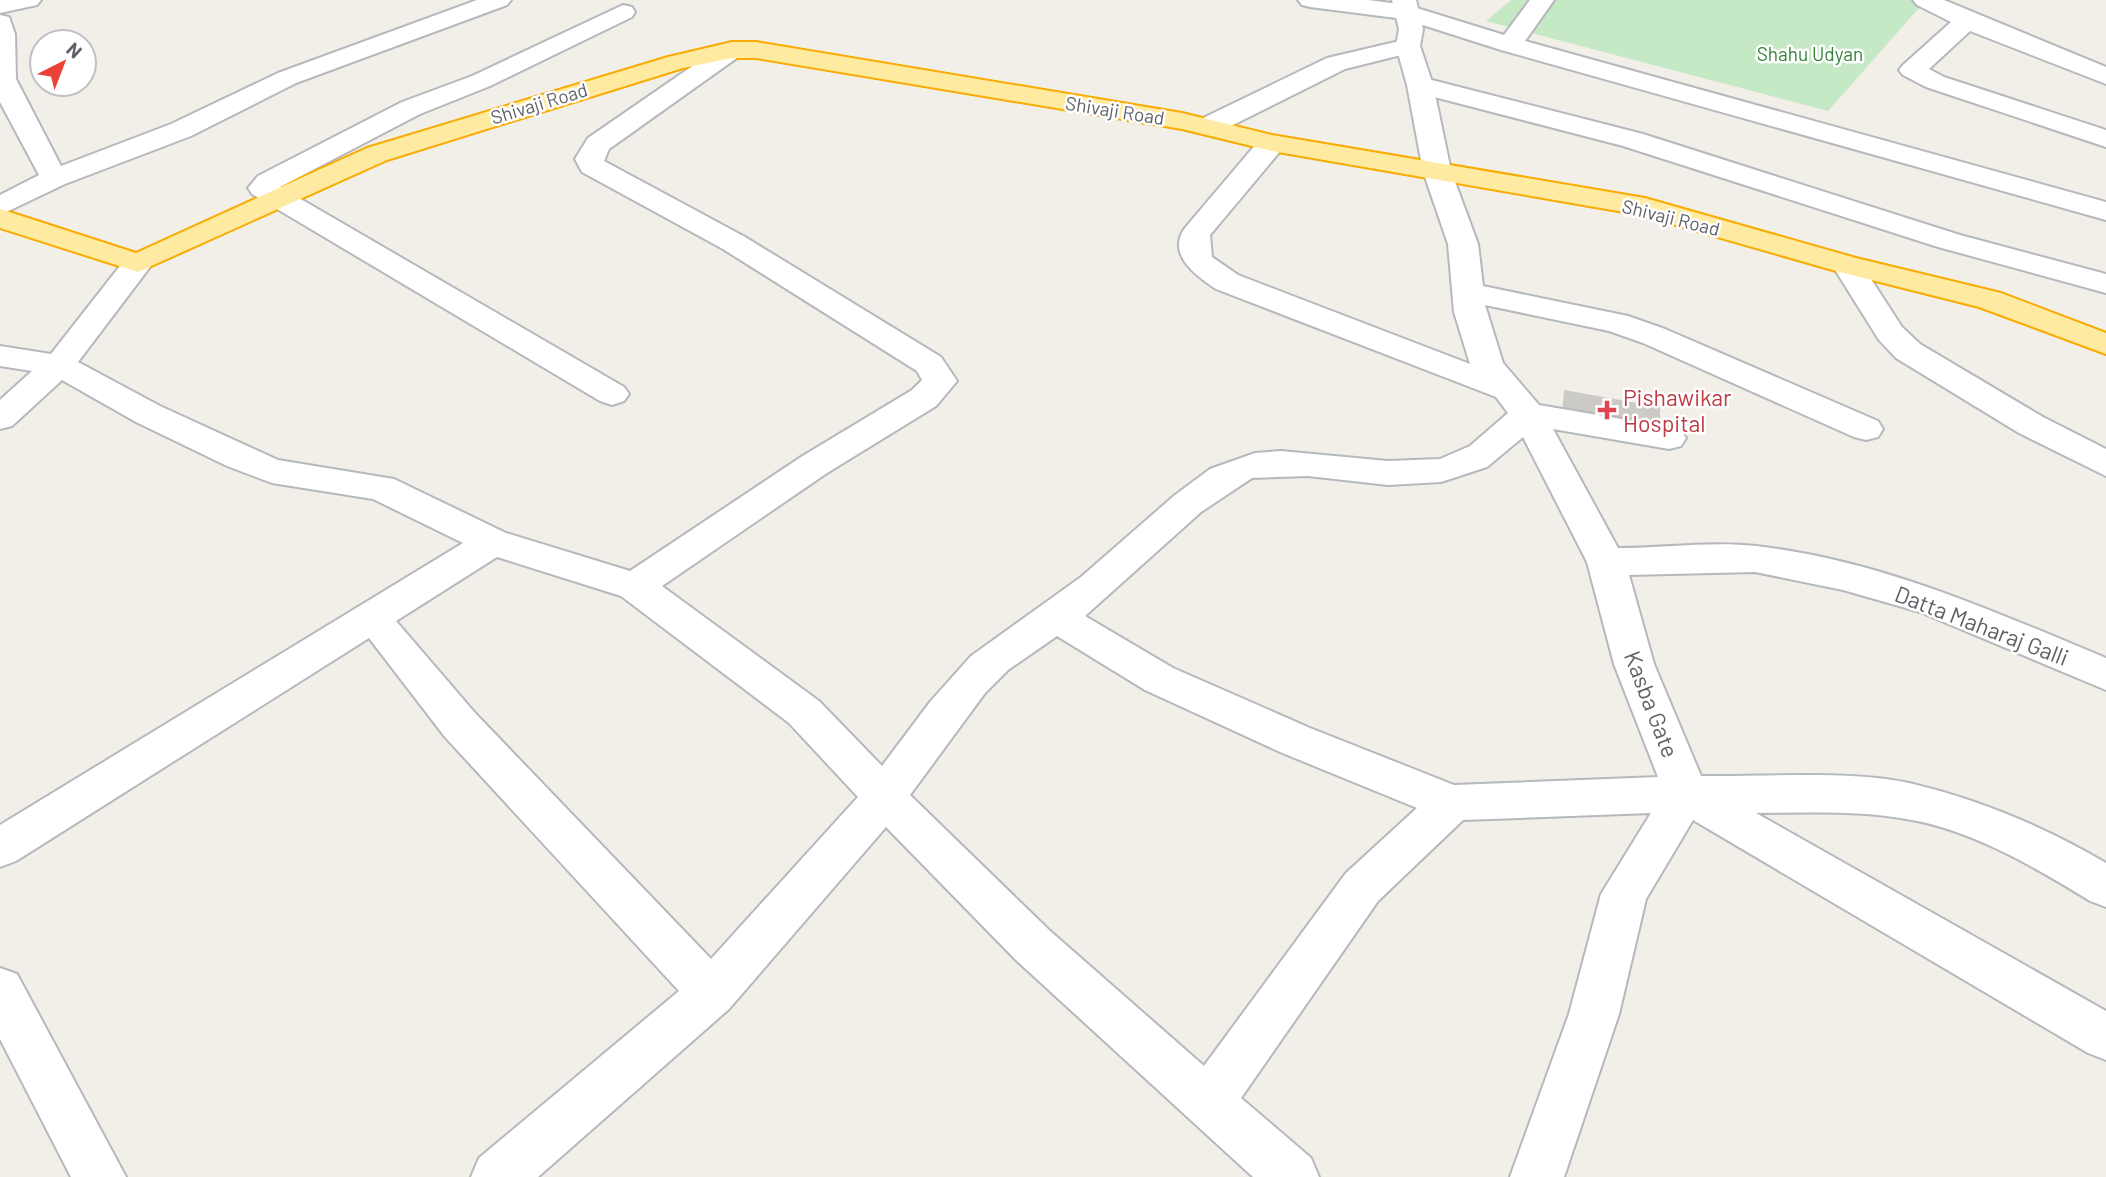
<svg xmlns="http://www.w3.org/2000/svg" width="2106" height="1177" font-family="Barlow,sans-serif">
  <style>
    .green { fill: #c5e8c5 }
    .building { fill: #cccac5 }
    .lines { fill: none; stroke-linecap: round; stroke-linejoin: round }
    .minor-casing { stroke: #b5b8bc; stroke-width: 4 }
    .secondary-casing { stroke: #b6babf; stroke-width: 4 }
    .trunk-casing { stroke: #f9ab00; stroke-width: 4 }
    .minor { fill: #fff; fill-rule: evenodd }
    .secondary { fill: #fff; fill-rule: evenodd }
    .trunk { fill: #feeaa1; fill-rule: evenodd }
    .health-dot { fill: #e0444e; stroke: #fff; stroke-width: 2.5 }
    .labels { text-anchor: middle; dominant-baseline: central; stroke-width: 5; stroke-linejoin: round; paint-order: stroke }
    .far-park-label { font-size: 19px; fill: #348238; stroke: #fff }
    .far-street-label { font-size: 19px; fill: #5f6368; stroke: #fff }
    .health-label { font-size: 23px; fill: #be3a42; stroke: #fff; text-anchor: start }
    .street-label { font-size: 23px; fill: #5f6368; stroke: #fff }
  </style>
  <rect width="100%" height="100%" fill="#f1efe8"/>
  <polygon class="green" points="1511,0 1926,0 1828,111 1486,21"/>
  <polygon class="building" points="1564,390 1660,407 1660,433 1562,416"/>
  <g class="lines">
    <defs>
      <g id="minor">
        <polygon points="0,0 41,0 37,5 0,13"/>
        <polygon points="477,0 511,0 507,5 296,83 191,136 65,184 0,215 0,195 39,175 0,102 0,15 9,17 15,34 16,79 61,166 171,124 278,73"/>
        <polygon points="1298,0 1368,0 1407,5 1504,35 1530,0 1554,0 1525,41 2106,202 2106,220 1501,50 1404,19 1310,7 1302,5"/>
        <polygon points="1913,0 1944,0 2106,67 2106,84 1970,31 1929,69 1944,77 2106,130 2106,147 1926,87 1903,75 1899,70 1903,65 1951,22 1917,5"/>
        <polygon points="623,5 632,7 635,12 632,17 490,86 420,114 280,187 624,387 629,394 624,401 612,405 600,401 252,194 248,188 258,176 402,102 472,76"/>
        <polygon points="1408,39 1417,41 1420,46 1417,51 1345,69 1219,132 1199,132 1196,126 1199,120 1327,58"/>
        <path d="M732 42 741 45 745 50 741 55 609 149 604 161 745 237 941 357 957 381 936 406 827 473 662 586 819 701 882 766 930 702 971 656 1081 577 1175 495 1210 469 1255 453 1281 451 1388 461 1440 459 1470 446 1508 413 1496 397 1216 289C1196 276 1166 254 1185 228L1262 137H1282L1286 143 1282 149 1210 235 1212 257 1238 275 1470 364 1454 312 1448 244 1423 171 1427 165 1437 163 1447 165 1451 171 1478 244 1483 286 1628 316 1665 329 1878 421 1883 429 1878 437 1866 440 1854 437 1643 343 1609 331 1485 305 1503 363 1539 405 1669 427 1681 430 1686 438 1681 446 1669 449 1553 429 1618 548C1663 548 1712 541 1756 546 1880 560 1993 611 2106 658V690L1920 612 1843 590 1755 572 1629 575 1654 664 1701 776C1763 777 1850 770 1909 783 1978 799 2045 827 2106 863V907L2090 901C2035 867 1970 829 1906 819 1857 810 1806 813 1756 813L2106 1011V1060L2088 1053 1693 820 1646 899 1619 1014 1564 1177H1510L1569 1014 1601 894 1651 813 1463 820 1378 901 1241 1098 1311 1158 1319 1177H1253L1016 960 886 827 729 1009 538 1177H471L479 1158 679 991 445 737 369 638 16 861 0 867V825L463 543 373 499 272 483 227 466 136 422 62 380 12 426 0 429V400L32 371 0 366V346L51 354 127 257 138 254 149 257 153 263 78 362 160 406 278 460 394 479 506 533 630 571 801 457 912 390 922 380 917 371 723 249 582 172 575 159 588 138 723 45ZM1523 437 1587 562 1614 664 1658 777 1454 785 1310 728 1173 668 1085 616 1201 512 1252 478 1308 476 1388 485 1441 482 1487 467ZM497 557 621 596 789 723 858 797 711 959 475 713 396 621ZM1057 636 1145 690 1280 752 1417 808 1346 873 1204 1066 1049 930 910 795 985 693 1008 670Z"/>
        <polygon points="1420,77 1643,134 1960,235 2106,274 2106,293 1938,247 1623,146 1411,91 1407,85 1411,79"/>
        <polygon points="1847,256 1858,259 1902,327 1920,344 2043,417 2106,449 2106,476 2019,433 1896,358 1879,340 1832,265 1836,259"/>
        <polygon points="0,968 17,974 126,1177 71,1177 0,1039"/>
      </g>
      <polygon id="secondary" points="1392,0 1416,0 1423,29 1420,46 1433,85 1451,171 1447,177 1437,179 1427,177 1423,171 1407,85 1396,46 1399,29"/>
      <polygon id="trunk" points="732,42 756,42 1182,113 1272,135 1645,198 1856,258 2001,293 2106,333 2106,354 1979,307 1836,271 1641,215 1272,151 1182,129 756,58 732,58 683,68 387,160 138,272 0,228 0,209 136,253 367,148 668,57"/>
    </defs>
    <use href="#minor" class="minor-casing"/>
    <use href="#secondary" class="secondary-casing"/>
    <use href="#trunk" class="trunk-casing"/>
    <use href="#minor" class="minor"/>
    <use href="#secondary" class="secondary"/>
    <use href="#trunk" class="trunk"/>
  </g>
  <path class="health-dot" d="M1603.5 399.5h7v7h7v7h-7v7h-7v-7h-7v-7h7z"/>
  <g class="labels">
    <g class="far-park-label">
      <text x="1810" y="53">Shahu Udyan</text>
    </g>
    <g class="far-street-label">
      <text transform="translate(539 103) rotate(-17)">Shivaji Road</text>
      <text transform="translate(1115 110) rotate(9)">Shivaji Road</text>
      <text transform="translate(1671 217) rotate(14)">Shivaji Road</text>
    </g>
    <g class="health-label">
      <text x="1623" y="397">Pishawikar<tspan x="1623" dy="26">Hospital</tspan></text>
    </g>
    <g class="street-label">
      <text transform="translate(1982 625) rotate(21)">Datta Maharaj Galli</text>
      <text transform="translate(1652 704) rotate(69)">Kasba Gate</text>
    </g>
  </g>
  <g transform="translate(63 63) rotate(42)"><circle r="33" fill="#ffffff" stroke="#bfc1c3" stroke-width="2"/>
  <path d="M0-5L12 26L0 18L-12 26Z" fill="#ea4335"/>
  <text y="-10" font-size="19" font-weight="bold" text-anchor="middle" fill="#5f6368">N</text>
  </g>
</svg>
